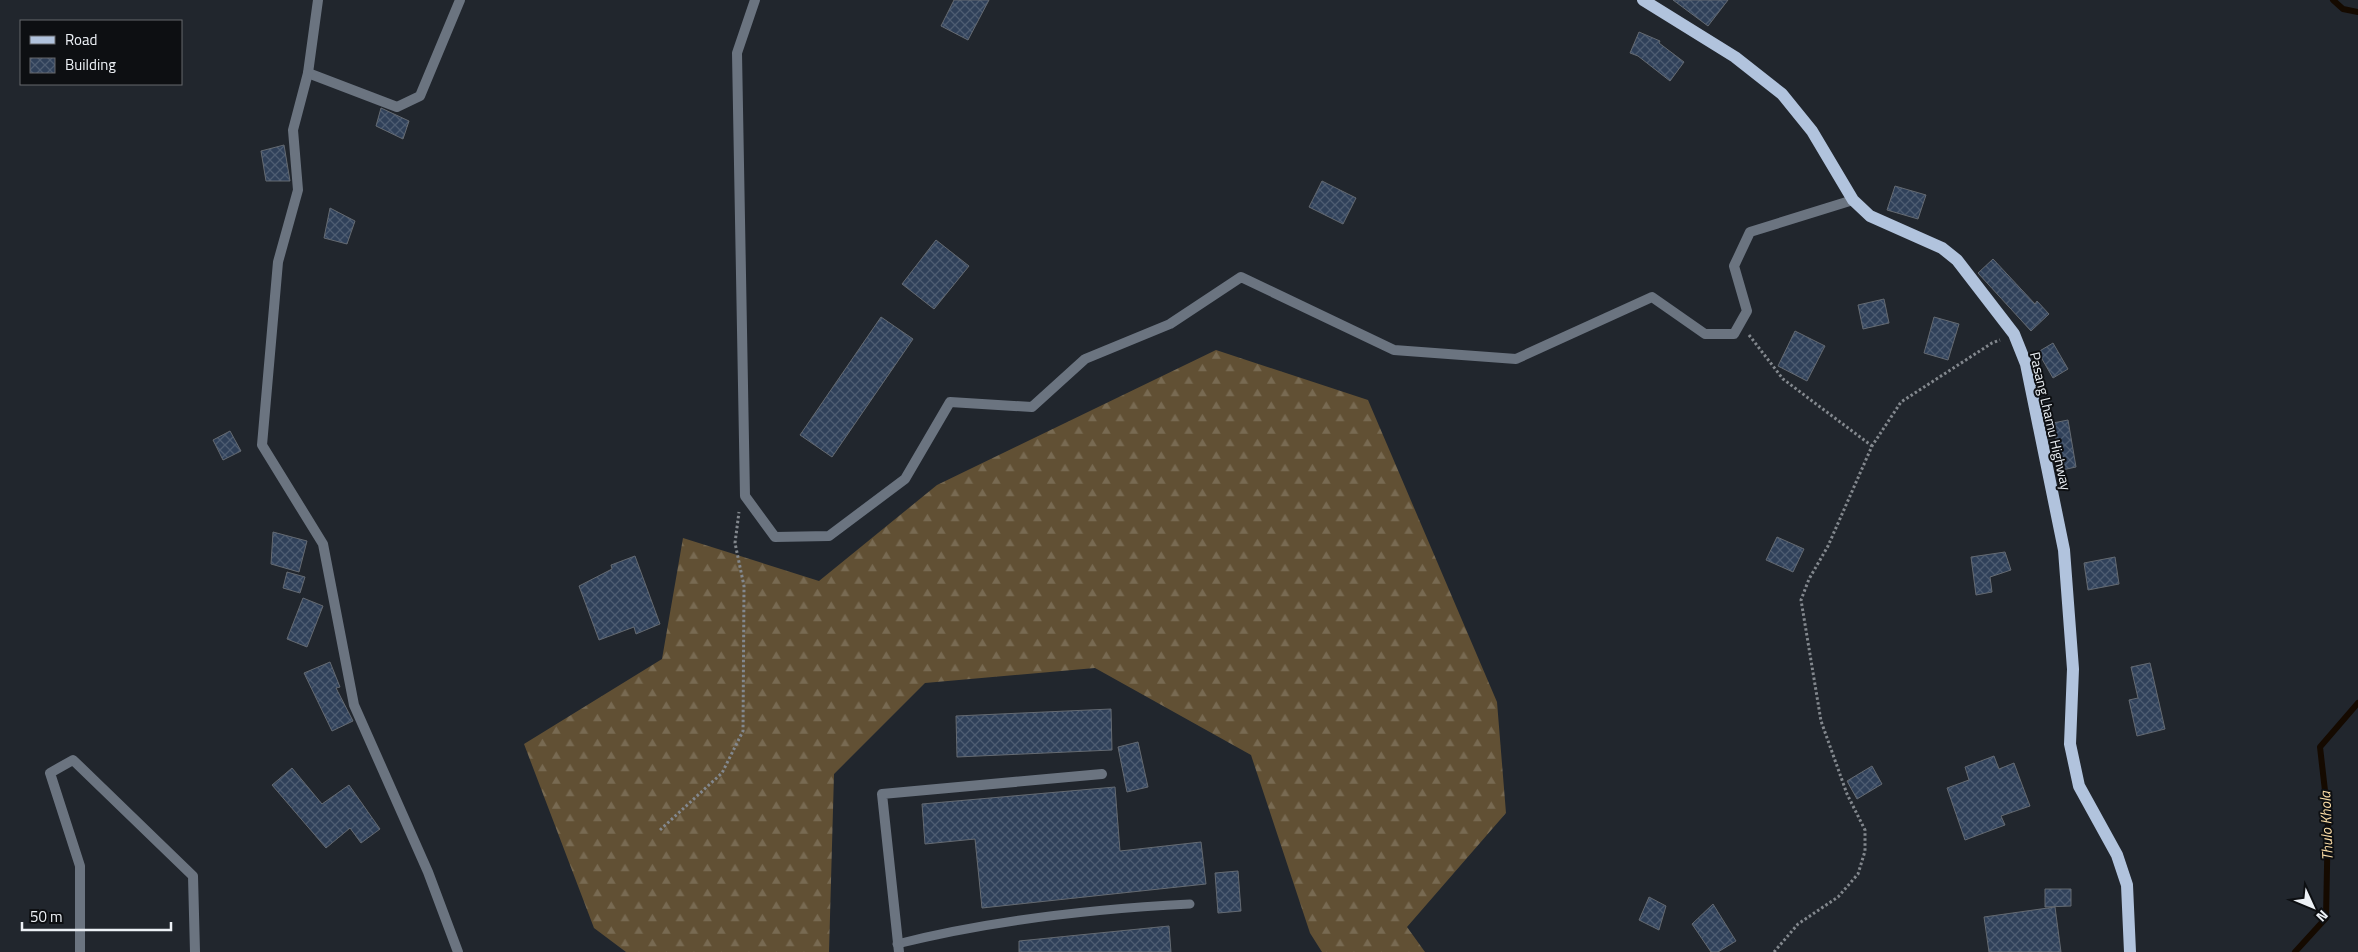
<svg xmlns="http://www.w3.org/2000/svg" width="2358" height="952" font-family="'Titillium Web',sans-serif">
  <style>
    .forest { fill: url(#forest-firs) }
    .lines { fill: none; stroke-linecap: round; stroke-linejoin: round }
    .stream { stroke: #150a00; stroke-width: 6 }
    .building { fill: url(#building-cross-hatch); stroke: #646a72 }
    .path { stroke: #83888e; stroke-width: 3; stroke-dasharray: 2.5 2.5; stroke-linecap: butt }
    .lane { stroke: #6b7480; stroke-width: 9 }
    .street { stroke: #6b7480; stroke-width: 10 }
    .primary { stroke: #b1c3dd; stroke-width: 12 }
    .labels { text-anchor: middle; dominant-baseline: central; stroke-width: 4; stroke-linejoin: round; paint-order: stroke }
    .street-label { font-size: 14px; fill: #edf1f6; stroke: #0d0f12 }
    .water-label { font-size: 15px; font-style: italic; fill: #fcdda6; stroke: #0d0f12 }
  </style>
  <defs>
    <pattern id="forest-firs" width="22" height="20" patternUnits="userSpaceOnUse" patternTransform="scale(1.25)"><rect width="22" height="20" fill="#615034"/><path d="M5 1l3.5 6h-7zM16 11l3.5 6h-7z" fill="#786a52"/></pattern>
    <pattern id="building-cross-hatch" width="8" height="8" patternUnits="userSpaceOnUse" patternTransform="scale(1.25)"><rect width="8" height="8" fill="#30415a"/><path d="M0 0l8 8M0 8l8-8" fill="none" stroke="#4e5d72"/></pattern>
  </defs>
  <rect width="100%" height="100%" fill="#21262d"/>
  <polygon class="forest" points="1216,350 1368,400 1497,702 1506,813 1407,927 1425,952 1322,952 1310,933 1251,755 1095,668 925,683 834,774 829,952 626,952 594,928 524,744 662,659 683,538 819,581 937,485"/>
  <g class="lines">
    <g class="stream">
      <polyline points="2333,0 2343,9 2358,12"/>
      <polyline points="2295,952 2326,918 2328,817 2320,747 2358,703"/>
    </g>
  </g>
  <g class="building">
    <polygon points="954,0 989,0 968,40 941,26"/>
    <polygon points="1673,0 1728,0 1708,26"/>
    <polygon points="1639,32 1660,41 1659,43 1684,62 1670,81 1638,56 1630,53"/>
    <polygon points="381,108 409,121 403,139 376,126"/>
    <polygon points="284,145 290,181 266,181 261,151"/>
    <polygon points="1322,181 1356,198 1343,224 1309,207"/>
    <polygon points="1895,186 1926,195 1918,219 1887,210"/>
    <polygon points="330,208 355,221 347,244 324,238"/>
    <polygon points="936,240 969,266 934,309 902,284"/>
    <polygon points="1993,259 2035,304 2037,301 2049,314 2031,331 1978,273"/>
    <polygon points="1884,299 1889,323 1863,329 1858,305"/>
    <polygon points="881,317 913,339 832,457 800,435"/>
    <polygon points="1934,317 1959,324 1948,360 1924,353"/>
    <polygon points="1795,331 1825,346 1807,381 1778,366"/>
    <polygon points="2053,343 2068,369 2053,378 2038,352"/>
    <polygon points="2068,420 2076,467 2062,470 2053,423"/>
    <polygon points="230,431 241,451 223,460 213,440"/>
    <polygon points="273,532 307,541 299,572 271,564"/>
    <polygon points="1777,537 1804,549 1793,572 1766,560"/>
    <polygon points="2005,552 2011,570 1990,577 1992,592 1976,595 1971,557"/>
    <polygon points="635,556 660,624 636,634 634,627 599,640 579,586 612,569 611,565"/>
    <polygon points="2115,557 2119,584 2088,590 2084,563"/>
    <polygon points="287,572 305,577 300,593 283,588"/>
    <polygon points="303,598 323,606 307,647 287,639"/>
    <polygon points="330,662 340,687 336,688 353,721 332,731 304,673"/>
    <polygon points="2150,663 2165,729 2137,736 2129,700 2138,698 2131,667"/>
    <polygon points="1111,709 1112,750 957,757 956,716"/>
    <polygon points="1138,742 1148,787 1127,792 1118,747"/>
    <polygon points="1994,756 1999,769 2014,763 2030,806 2001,816 2005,825 1965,840 1947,788 1969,780 1965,767"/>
    <polygon points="1872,766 1882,784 1857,799 1847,781"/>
    <polygon points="292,768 322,804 349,785 380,829 361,843 350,828 326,848 272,785"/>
    <polygon points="1115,787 1120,851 1201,842 1206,884 982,908 975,839 925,844 922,804"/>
    <polygon points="1238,871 1241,911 1218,913 1215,873"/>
    <polygon points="2045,889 2071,889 2071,906 2045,907"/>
    <polygon points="1649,897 1666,906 1659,930 1639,920"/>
    <polygon points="1713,904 1736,941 1718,952 1711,952 1692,924"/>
    <polygon points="2055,907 2061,952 1989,952 1984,917"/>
    <polygon points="1169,926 1171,952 1019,952 1019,941"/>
  </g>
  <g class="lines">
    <g class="path">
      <polyline points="1749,335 1783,379 1872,446"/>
      <polyline points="660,830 722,773 743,731 744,586 735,543 739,512"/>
      <polyline points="1774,952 1798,924 1838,897 1858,874 1865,851 1865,830 1847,794 1821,721 1801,600 1809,579 1828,546 1872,446 1901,402 1992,343 2000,340"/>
    </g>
    <path class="lane" d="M897 944C992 920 1092 909 1190 904"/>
    <g class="street">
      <polyline points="318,0 308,73 397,107 420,96 460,0"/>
      <polyline points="755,0 737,53 745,496 775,537 829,536 905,479 950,402 1032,407 1085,359 1170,324 1241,277 1394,350 1516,359 1652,297 1705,334 1734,334 1747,311 1734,266 1750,232 1853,200"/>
      <polyline points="308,73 293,130 298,190 278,262 262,445 323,544 354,705 428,872 458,952"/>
      <polyline points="80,952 80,866 50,773 73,760 193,876 195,952"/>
      <polyline points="899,952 882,794 1102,774"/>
    </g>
    <polyline class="primary" points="1643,0 1735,57 1782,94 1812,131 1853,200 1870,216 1942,248 1957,260 2014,334 2026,364 2064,550 2073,669 2070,744 2079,786 2117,855 2127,885 2130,952"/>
  </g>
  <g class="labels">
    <g class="street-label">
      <text transform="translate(2051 421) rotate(77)">Pasang Lhamu Highway</text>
    </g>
    <g class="water-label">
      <text transform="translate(2326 826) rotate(-92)">Thulo Khola</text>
    </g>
  </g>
  <rect x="20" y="20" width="162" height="65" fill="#0d0f12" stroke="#67696d"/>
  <rect x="30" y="36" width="25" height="8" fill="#b1c3dd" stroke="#67696d"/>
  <text x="65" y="45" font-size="15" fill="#edf1f6">Road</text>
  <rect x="30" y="58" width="25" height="15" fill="url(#building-cross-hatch)" stroke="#67696d"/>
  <text x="65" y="70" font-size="15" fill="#edf1f6">Building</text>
  <g transform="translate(2313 907) rotate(134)" stroke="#0d0f12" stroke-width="4" paint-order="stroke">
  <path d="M0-4L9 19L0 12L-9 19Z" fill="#edf1f6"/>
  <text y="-8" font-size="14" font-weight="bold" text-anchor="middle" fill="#edf1f6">N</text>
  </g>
  <path d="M22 922v8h149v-8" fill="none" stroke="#edf1f6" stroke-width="2.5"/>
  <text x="30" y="922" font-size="15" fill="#edf1f6" stroke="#0d0f12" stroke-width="4" paint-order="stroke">50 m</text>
</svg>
